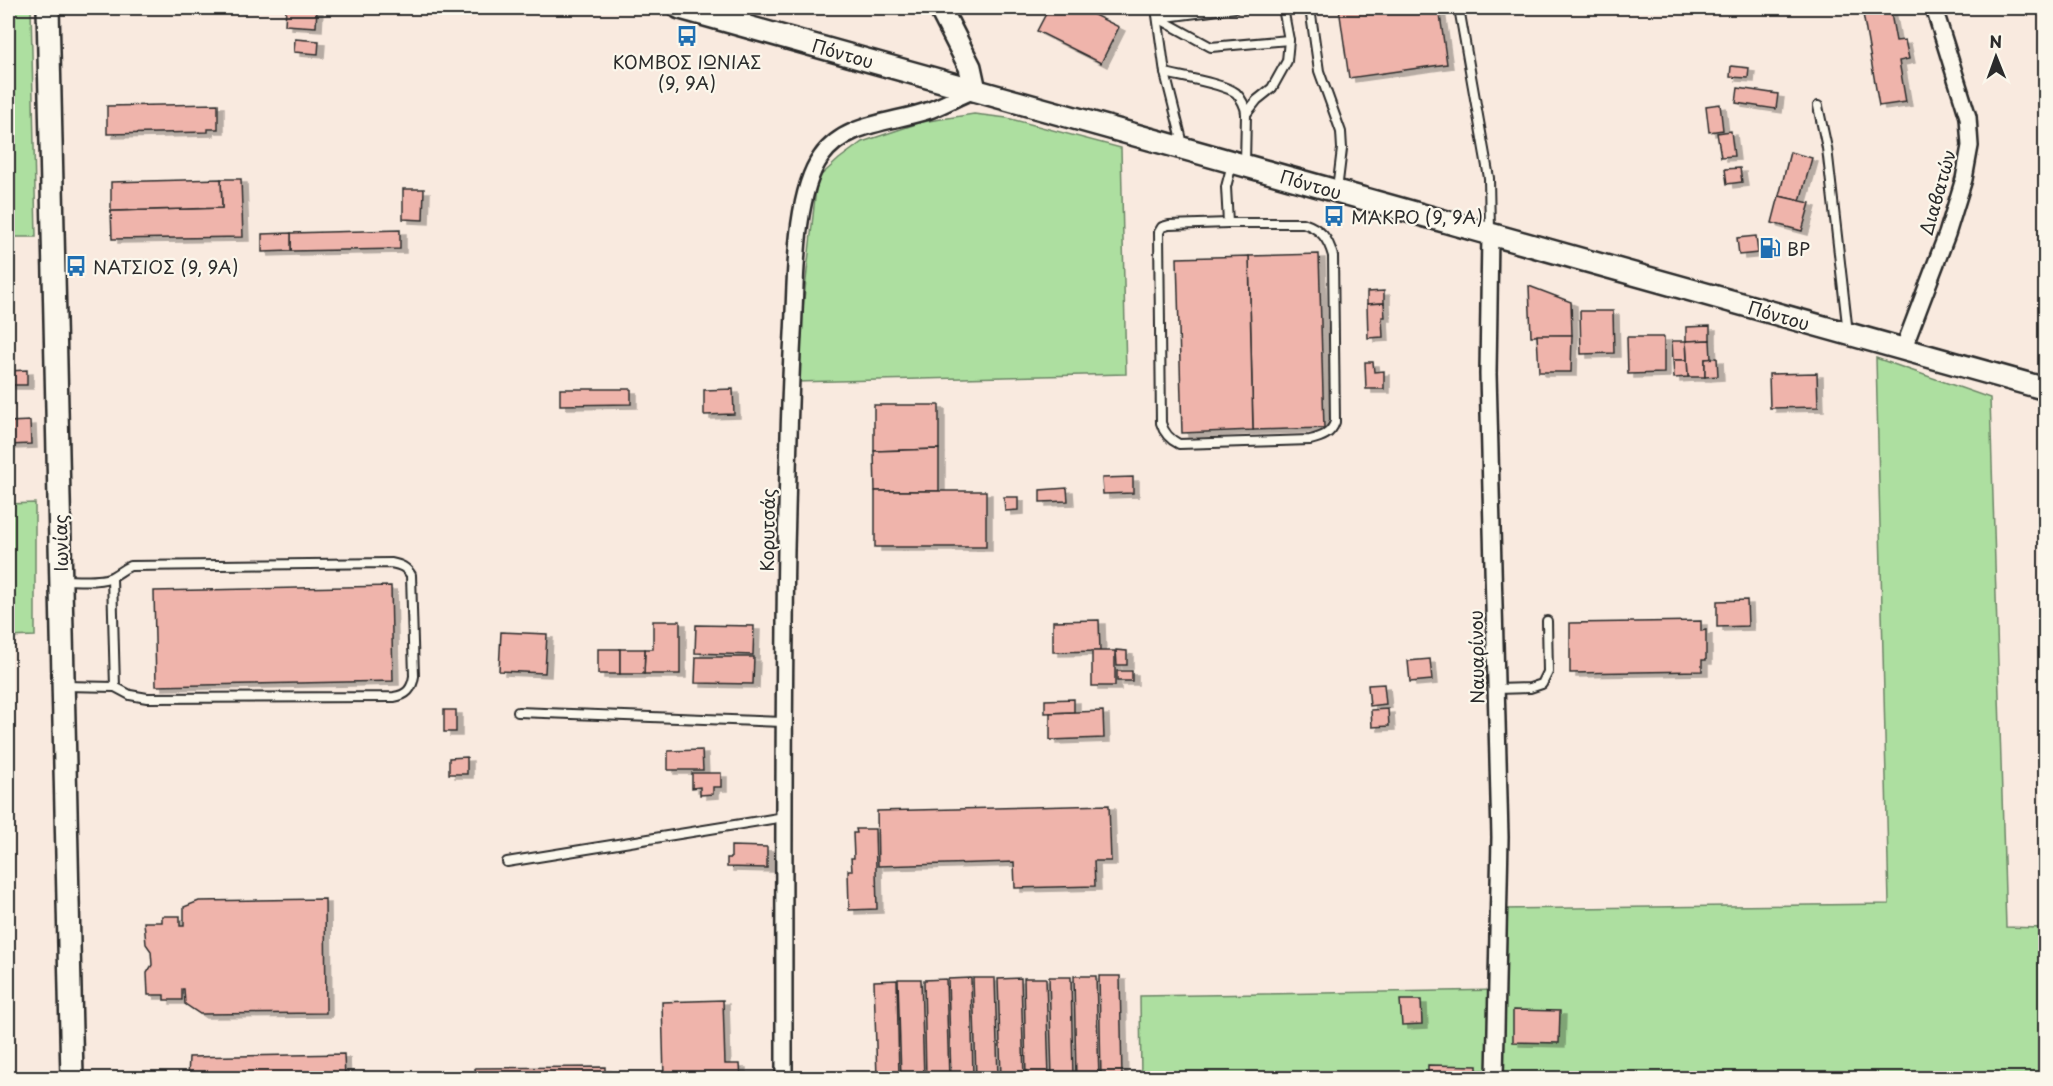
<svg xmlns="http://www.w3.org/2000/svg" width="2053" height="1086" font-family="'Playpen Sans',sans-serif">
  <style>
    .green { fill: #addfa0; stroke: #6c8566; stroke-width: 1.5 }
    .building { fill: #efb4ab; stroke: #2b2b2b; stroke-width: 1.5; filter: url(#shadow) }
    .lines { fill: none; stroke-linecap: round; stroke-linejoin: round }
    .lane-casing { stroke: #2b2b2b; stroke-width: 12 }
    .street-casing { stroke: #2b2b2b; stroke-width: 20 }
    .secondary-casing { stroke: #2b2b2b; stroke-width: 26 }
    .lane { stroke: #fbf7ec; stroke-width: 8 }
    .street { stroke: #fbf7ec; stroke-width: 15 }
    .secondary { stroke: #fbf7ec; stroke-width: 21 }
    .labels { text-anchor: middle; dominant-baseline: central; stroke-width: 4.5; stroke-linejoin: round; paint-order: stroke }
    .street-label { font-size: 18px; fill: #2b2b2b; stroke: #fbf7ec }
    .poi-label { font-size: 18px; fill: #2b2b2b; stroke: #fbf7ec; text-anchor: start }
  </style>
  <defs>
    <filter id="shadow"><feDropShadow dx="6" dy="4" stdDeviation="0" flood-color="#0004"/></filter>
  </defs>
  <rect width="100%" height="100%" fill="#f9eadf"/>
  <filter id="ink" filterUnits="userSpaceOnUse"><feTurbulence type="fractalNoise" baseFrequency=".0167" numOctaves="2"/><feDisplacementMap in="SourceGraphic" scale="12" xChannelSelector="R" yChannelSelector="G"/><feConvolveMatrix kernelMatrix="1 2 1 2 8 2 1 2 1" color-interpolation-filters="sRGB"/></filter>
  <g filter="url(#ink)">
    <g class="green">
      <polygon points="8,8 31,8 36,237 8,237"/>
      <polygon points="974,114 1007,118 1121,148 1126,374 795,382 817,179 839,159 862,142 922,122"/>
      <polygon points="1876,358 1990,398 2006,927 2045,928 2045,1052 2038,1076 2045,1076 2045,1078 1141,1078 1140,996 1501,990 1503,909 1889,904"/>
      <polygon points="35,503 35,636 8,637 8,504"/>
    </g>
    <g class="building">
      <polygon points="286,8 317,8 316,27 285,25"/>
      <polygon points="1049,8 1080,8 1119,27 1101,63 1037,31"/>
      <polygon points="1339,8 1439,8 1447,64 1349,78"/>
      <polygon points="1862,8 1890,8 1896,41 1905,40 1909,59 1899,61 1906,102 1879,106"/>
      <polygon points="295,39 319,41 318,54 294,52"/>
      <polygon points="1731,66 1749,68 1748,78 1730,77"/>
      <polygon points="1738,88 1778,94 1776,109 1736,103"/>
      <polygon points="218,104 218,129 208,129 208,132 107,134 107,106"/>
      <polygon points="1720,104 1723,130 1709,132 1706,106"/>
      <polygon points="1731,131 1734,156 1721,157 1717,133"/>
      <polygon points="1790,152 1812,158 1800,201 1779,196"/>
      <polygon points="1740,168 1742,182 1727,184 1725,169"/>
      <polygon points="221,179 241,179 243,237 112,239 111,211 222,208"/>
      <polygon points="221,179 222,208 111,211 111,182"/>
      <polygon points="403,189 424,189 423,220 403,219"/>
      <polygon points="1779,196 1810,203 1802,231 1772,223"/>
      <polygon points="400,230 400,249 291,251 291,233"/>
      <polygon points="291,233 291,251 262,252 262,234"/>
      <polygon points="1756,236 1758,253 1739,255 1737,238"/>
      <polygon points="1319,254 1324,428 1253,430 1249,256"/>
      <polygon points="1249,256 1253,430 1182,433 1177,258"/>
      <polygon points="1529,286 1571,302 1572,335 1531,336"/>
      <polygon points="1384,291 1384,303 1367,304 1367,292"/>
      <polygon points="1384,303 1385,317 1382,317 1383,337 1368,338 1367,304"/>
      <polygon points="1580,311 1613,311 1614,353 1581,354"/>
      <polygon points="1710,326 1710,340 1686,341 1686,327"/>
      <polygon points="1537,335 1572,335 1571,372 1539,372"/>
      <polygon points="1627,337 1664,337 1664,373 1628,374"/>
      <polygon points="1710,340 1711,359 1705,359 1705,377 1688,377 1686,341"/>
      <polygon points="1672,341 1686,341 1687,360 1673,360"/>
      <polygon points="1717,358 1718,376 1705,377 1705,359"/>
      <polygon points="1673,360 1687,360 1688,377 1674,378"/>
      <polygon points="1365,362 1373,362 1374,372 1384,371 1384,389 1366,389"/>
      <polygon points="27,370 27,385 8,385 8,371"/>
      <polygon points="1817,373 1818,407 1770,408 1769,374"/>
      <polygon points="560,389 631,389 631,404 560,405"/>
      <polygon points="733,389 734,414 704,415 704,390"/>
      <polygon points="874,405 939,405 939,449 874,451"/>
      <polygon points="30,421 31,444 9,445 8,422"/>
      <polygon points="939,449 939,491 875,491 874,451"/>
      <polygon points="1133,477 1133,493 1103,494 1102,478"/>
      <polygon points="1067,488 1068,501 1040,502 1040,490"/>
      <rect x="875" y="491" width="111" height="56"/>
      <polygon points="1004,497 1018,497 1018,510 1005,511"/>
      <polygon points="391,586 393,681 156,686 154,591"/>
      <polygon points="1747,600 1748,626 1717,627 1717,601"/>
      <polygon points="1099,620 1100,651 1053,652 1053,621"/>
      <polygon points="653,621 680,621 680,674 644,674 645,649 653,649"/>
      <polygon points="1701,621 1701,631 1706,630 1706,660 1702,660 1702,671 1570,673 1570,623"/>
      <polygon points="696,625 754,626 753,655 695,653"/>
      <polygon points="501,632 547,634 545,673 499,671"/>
      <rect x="598" y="649" width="22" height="25"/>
      <polygon points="620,649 645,649 644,674 620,674"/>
      <polygon points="1116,650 1127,651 1127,665 1117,665"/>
      <rect x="1092" y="651" width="23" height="35"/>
      <polygon points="696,657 754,657 753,684 695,683"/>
      <polygon points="1430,659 1432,680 1410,682 1408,661"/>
      <rect x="1117" y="671" width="15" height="10"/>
      <polygon points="1384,684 1386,704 1370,706 1368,685"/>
      <polygon points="1074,699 1074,712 1045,713 1045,700"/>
      <polygon points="1388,709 1389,726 1372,727 1371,710"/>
      <rect x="444" y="710" width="12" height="22"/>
      <polygon points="1103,711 1104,738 1050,740 1050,713"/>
      <polygon points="702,750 703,770 668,770 668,751"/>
      <polygon points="467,757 467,774 449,774 449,758"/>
      <polygon points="692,773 721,773 721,787 713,787 713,794 700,795 700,787 692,788"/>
      <polygon points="1109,805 1111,861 1094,861 1095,886 1015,888 1014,862 878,866 877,811"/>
      <polygon points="856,829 875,829 877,909 849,910 848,870 852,870 851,858 854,858 853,833 857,833"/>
      <polygon points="731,846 767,847 767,868 727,867 727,858 731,858"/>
      <polygon points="325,899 326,1013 200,1014 185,1004 184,989 182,989 182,1000 164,1000 164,995 148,995 147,973 152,965 151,951 146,944 144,922 162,922 162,916 180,916 180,926 184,926 184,907 199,901"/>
      <polygon points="1074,976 1096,976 1099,1078 1076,1078"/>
      <polygon points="1099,976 1120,976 1122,1078 1101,1078"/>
      <polygon points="1049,977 1071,977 1073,1078 1052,1078"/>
      <polygon points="971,978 973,1078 951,1078 948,979"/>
      <polygon points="973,978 995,978 998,1078 976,1078"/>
      <polygon points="1021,978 1024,1078 1001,1078 998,979"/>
      <polygon points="1024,978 1046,978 1049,1078 1026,1078"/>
      <polygon points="898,979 921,979 924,1078 901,1078"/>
      <polygon points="946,979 949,1078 926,1078 924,980"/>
      <polygon points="897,980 899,1078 877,1078 874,981"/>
      <polygon points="723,1000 725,1064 740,1064 741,1078 664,1078 662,1002"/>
      <polygon points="1400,1000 1421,1000 1422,1024 1402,1025"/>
      <polygon points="1513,1010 1560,1011 1559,1043 1513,1042"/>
      <polygon points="344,1054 345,1078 188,1078 189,1057"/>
      <polygon points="1428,1065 1477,1066 1477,1078 1428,1078"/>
      <polygon points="605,1067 605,1078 476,1078 475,1068"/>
    </g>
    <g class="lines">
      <defs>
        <g id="lane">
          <polyline points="1156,8 1165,73 1183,144"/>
          <polyline points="1235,8 1158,18 1211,47 1289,40"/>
          <polyline points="1310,8 1319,71 1341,132 1342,149 1337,190"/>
          <polyline points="1459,8 1489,178 1490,231"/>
          <polyline points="743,24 749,8"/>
          <path d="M1165 73C1181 77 1225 84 1236 93 1241 98 1246 107 1246 114"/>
          <polyline points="1818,106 1827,148 1848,333"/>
          <polyline points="1245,164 1246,114 1257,100 1272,88 1287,61 1289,40 1283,8"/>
          <path d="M1228 223 1169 225 1162 227 1159 232 1161 423C1164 433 1169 439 1179 444L1310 440C1322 437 1331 434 1335 422L1333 256C1328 238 1321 229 1303 223H1228L1226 187 1232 164"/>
          <polyline points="112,578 115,687"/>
          <path d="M63 580C75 580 102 583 113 576 119 573 123 569 130 566L391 563C401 565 406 567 411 575L414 676C412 689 407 695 394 697L147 698 130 695 115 687 64 686"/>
          <polyline points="1496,689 1530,688 1542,684 1548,672 1547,621"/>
          <polyline points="518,712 784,722"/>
          <polyline points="507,862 784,817"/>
        </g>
        <g id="street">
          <polyline points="1490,234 1488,374 1500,837 1495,1078"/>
          <polyline points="1903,350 1947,234 1964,179 1970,146 1968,117 1934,8"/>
          <path d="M784 1078C784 902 783 726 786 549 788 478 789 406 793 334 796 286 793 196 821 157 845 122 893 123 930 110 945 104 959 96 975 90"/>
        </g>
        <g id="secondary">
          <polyline points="48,8 72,1078"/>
          <polyline points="680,8 2046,389"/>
          <polyline points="940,8 970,67 975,90"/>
        </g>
      </defs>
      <use href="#lane" class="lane-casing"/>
      <use href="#street" class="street-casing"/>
      <use href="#secondary" class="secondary-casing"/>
      <use href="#lane" class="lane"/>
      <use href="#street" class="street"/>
      <use href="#secondary" class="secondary"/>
    </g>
  </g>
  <defs>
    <symbol id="bus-bare" viewBox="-9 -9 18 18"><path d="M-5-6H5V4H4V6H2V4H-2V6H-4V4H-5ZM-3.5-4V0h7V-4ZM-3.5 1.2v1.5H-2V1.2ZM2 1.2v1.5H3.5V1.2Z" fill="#1f6fb2" stroke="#fbf7ec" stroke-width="2.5" paint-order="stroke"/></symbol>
    <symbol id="fuel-bare" viewBox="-9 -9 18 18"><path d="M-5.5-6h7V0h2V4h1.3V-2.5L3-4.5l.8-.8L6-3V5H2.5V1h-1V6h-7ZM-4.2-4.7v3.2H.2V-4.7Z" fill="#1f6fb2" stroke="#fbf7ec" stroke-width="2.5" paint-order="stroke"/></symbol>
  </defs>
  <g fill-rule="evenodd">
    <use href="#bus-bare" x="672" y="21" width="30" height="30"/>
    <use href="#bus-bare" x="1319" y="201" width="30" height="30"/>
    <use href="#fuel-bare" x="1755" y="233" width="30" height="30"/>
    <use href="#bus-bare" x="61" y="251" width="30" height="30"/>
  </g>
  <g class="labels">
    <g class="street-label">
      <text transform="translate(843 53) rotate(16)">Πόντου</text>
      <text transform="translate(1311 184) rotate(16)">Πόντου</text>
      <text transform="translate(1937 192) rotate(-74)">Διαβατών</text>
      <text transform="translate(1779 315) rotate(16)">Πόντου</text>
      <text transform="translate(767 530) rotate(-89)">Κορυτσάς</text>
      <text transform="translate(60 543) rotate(-91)">Ιωνίας</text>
      <text transform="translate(1476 657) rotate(-91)">Ναυαρίνου</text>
    </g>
    <g class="poi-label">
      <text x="687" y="61" text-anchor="middle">ΚΟΜΒΟΣ ΙΩΝΙΑΣ<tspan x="687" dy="21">(9, 9Α)</tspan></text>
      <text x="1351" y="216">ΜΑΚΡΟ (9, 9Α)</text>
      <text x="1787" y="248">BP</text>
      <text x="93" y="266">ΝΑΤΣΙΟΣ (9, 9Α)</text>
    </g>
  </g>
  <rect width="2053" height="1086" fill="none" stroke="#fbf7ec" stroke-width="30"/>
  <rect x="15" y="15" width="2023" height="1056" fill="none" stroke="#2b2b2b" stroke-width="2" filter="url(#ink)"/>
  <g transform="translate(1996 57) rotate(359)" stroke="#fbf7ec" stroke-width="4.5" paint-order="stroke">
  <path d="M0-4.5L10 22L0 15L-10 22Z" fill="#2b2b2b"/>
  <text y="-9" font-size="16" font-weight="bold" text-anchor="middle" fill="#2b2b2b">N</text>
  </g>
</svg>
